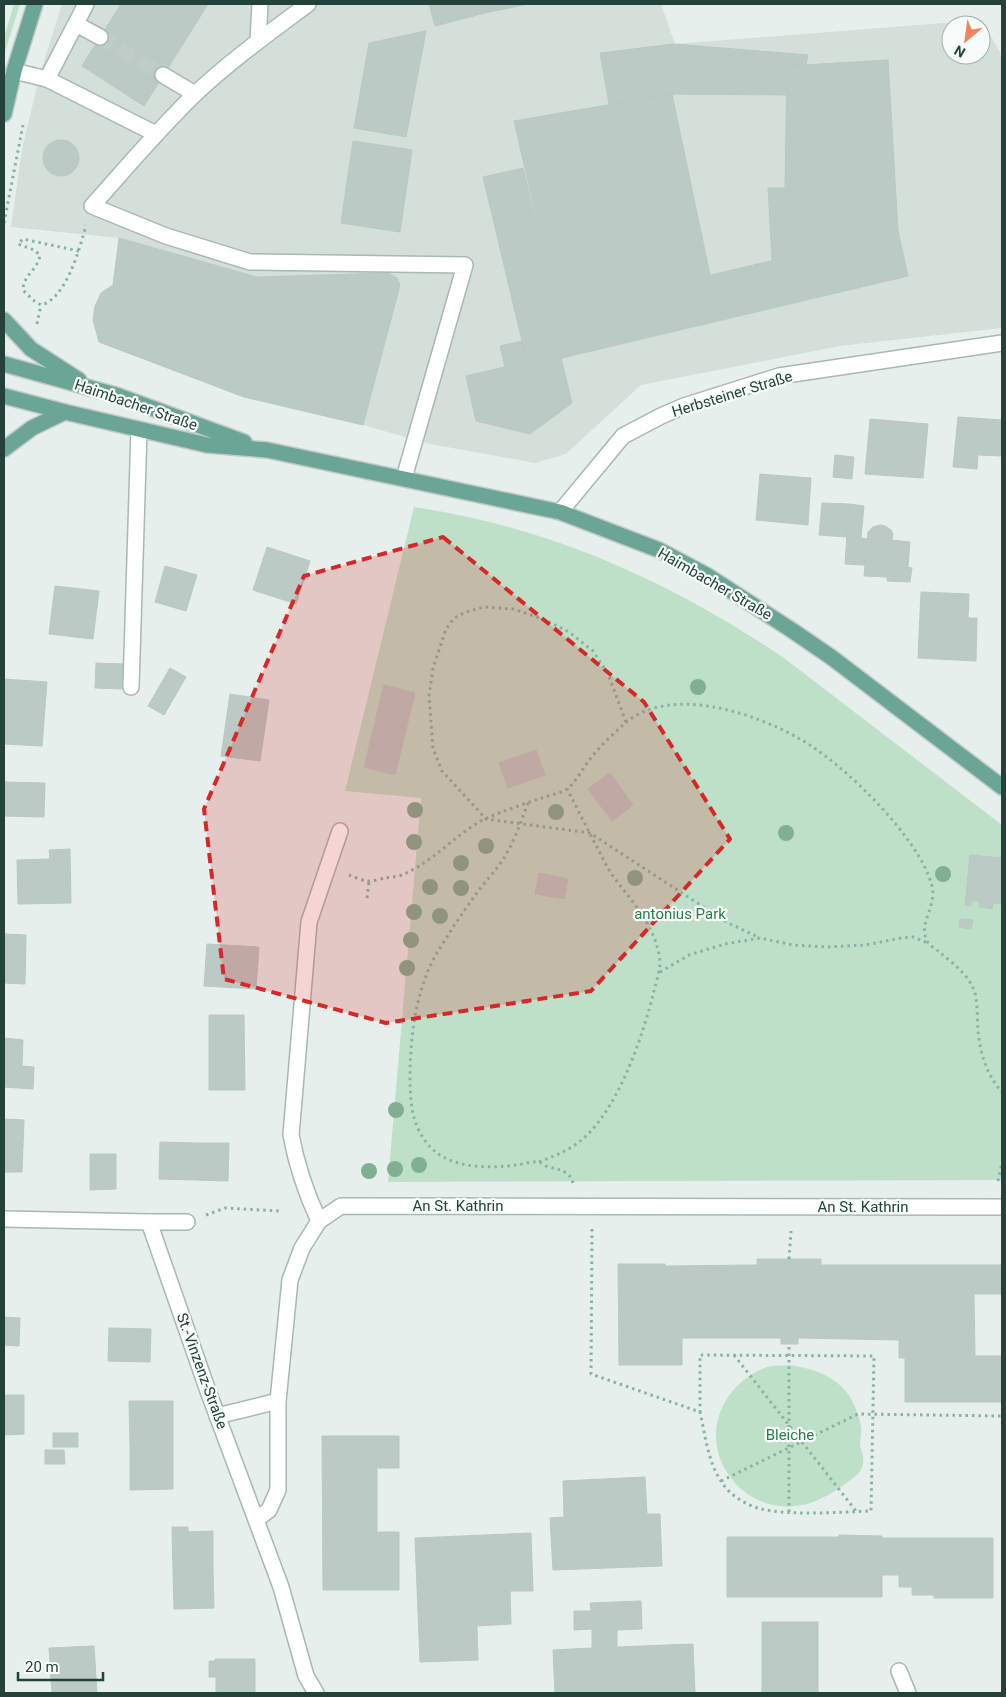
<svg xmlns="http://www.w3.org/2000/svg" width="1006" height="1697" font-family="Roboto,sans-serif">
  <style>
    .built { fill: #d4dfda; fill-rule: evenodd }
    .green { fill: #bfe0c8 }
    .building { fill: #bbcac4; stroke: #b8c9c2 }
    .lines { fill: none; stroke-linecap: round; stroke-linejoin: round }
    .minor-tunnel { stroke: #bfccc8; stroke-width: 15; stroke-dasharray: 15 8; stroke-linecap: butt }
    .minor-casing { stroke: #a8b8b2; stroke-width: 18 }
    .major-casing { stroke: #c2cac8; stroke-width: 18 }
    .path { stroke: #86b3a5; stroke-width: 3; stroke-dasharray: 2.5 4; stroke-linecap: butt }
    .minor { stroke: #fff; stroke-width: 15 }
    .major { stroke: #6aa596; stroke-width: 15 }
    .tree { fill: #80af93 }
    .marked { fill: #d62828; fill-opacity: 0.2; stroke: #d62828; stroke-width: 4; stroke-dasharray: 10 6; stroke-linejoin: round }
    .labels { text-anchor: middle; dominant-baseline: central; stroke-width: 4.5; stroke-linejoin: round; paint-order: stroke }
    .street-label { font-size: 15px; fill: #24423a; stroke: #f7fbf9 }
    .park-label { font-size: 15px; fill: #2d7a4b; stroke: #f7fbf9 }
  </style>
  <rect width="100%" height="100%" fill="#e6efeb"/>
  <path class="built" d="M62 4H661L675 44 982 20 1002 56V328L840 346 641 385 566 454 535 463 430 444 363 425 244 397 99 342 93 320 95 306 101 293 113 285 119 238 11 227 22 149 40 74ZM951 25H981V55H951Z"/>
  <g class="green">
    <polygon points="14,4 20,4 4,55 4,38"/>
    <path d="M414 507C550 527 671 582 784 658L1002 825V1180L388 1182 421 798 345 791Z"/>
    <path d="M790 1365C828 1371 853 1385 861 1426 862 1433 860 1439 860 1445 860 1449 863 1452 863 1456 865 1473 855 1476 844 1485 832 1493 821 1500 807 1504 742 1521 689 1447 731 1393 740 1381 753 1372 767 1367 774 1365 783 1366 790 1365Z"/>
  </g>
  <g class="building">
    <polygon points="121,4 208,4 144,106 82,66"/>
    <polygon points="429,4 482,4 485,13 435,26"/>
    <polygon points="482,4 528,4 485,13"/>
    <polygon points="426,31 406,137 354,128 369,43"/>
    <polygon points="674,44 808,55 806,65 787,66 787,95 672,94 609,104 600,53"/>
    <polygon points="888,60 898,231 772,261 768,188 785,188 787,66"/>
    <polygon points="672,94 710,275 558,311 514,121"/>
    <circle cx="61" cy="158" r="18"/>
    <polygon points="353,141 412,150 400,232 341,223"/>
    <polygon points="523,168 558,311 898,231 908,276 528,366 483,177"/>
    <polygon points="119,238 257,277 388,273 397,278 400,285 363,425 244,397 99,342 93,320 95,306 101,293 113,285"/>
    <polygon points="522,341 528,366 561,358 572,403 530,434 476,421 466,376 505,367 500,346"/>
    <polygon points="958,417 1002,420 1002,456 978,455 977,469 953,467"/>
    <polygon points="870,419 928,424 923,478 865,474"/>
    <polygon points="835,455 854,457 852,479 833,477"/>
    <polygon points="760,474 811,478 808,525 756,520"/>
    <polygon points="822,503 849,504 847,537 819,535"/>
    <polygon points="849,504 864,506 861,538 868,539 865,565 845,564"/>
    <polygon points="880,525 885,526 891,530 893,534 892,540 910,542 908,567 912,568 910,582 887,581 887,577 864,576 868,532 873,527"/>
    <polygon points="267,547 310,561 296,604 253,590"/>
    <polygon points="165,566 197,575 186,611 155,602"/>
    <polygon points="55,586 99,591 93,639 49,634"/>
    <polygon points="921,592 969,594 968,618 977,618 976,661 918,658"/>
    <polygon points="96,663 124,664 123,689 95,688"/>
    <polygon points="170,668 186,677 164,715 148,706"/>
    <polygon points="4,679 47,682 42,746 4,744"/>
    <polygon points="384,685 415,693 395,775 364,767"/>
    <polygon points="230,694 269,700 260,761 221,756"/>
    <polygon points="536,750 545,775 508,788 499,763"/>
    <polygon points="610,773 633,805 612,821 588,789"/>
    <polygon points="4,782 45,783 44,817 4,816"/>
    <polygon points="70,849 71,903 18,904 17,860 50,859 49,850"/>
    <polygon points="970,855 1002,858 1002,904 993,903 992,909 979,907 979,901 971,901 971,906 965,905"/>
    <polygon points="539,873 568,879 564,899 535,894"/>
    <polygon points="960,919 973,920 971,929 959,927"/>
    <polygon points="4,934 26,935 25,984 4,983"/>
    <polygon points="207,944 259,947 256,989 204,986"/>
    <polygon points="209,1015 244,1015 245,1090 209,1090"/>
    <polygon points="4,1038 23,1040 22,1066 34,1067 33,1089 4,1087"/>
    <polygon points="4,1119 24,1120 22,1172 4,1172"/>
    <polygon points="160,1142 196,1143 196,1180 159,1179"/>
    <polygon points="196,1143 229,1143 228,1181 196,1180"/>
    <polygon points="90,1154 116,1154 116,1189 90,1190"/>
    <polygon points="757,1259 821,1259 821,1265 1002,1265 1002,1294 974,1294 975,1356 1002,1356 1002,1402 905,1402 905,1358 899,1358 899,1340 798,1338 798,1344 781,1344 781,1338 682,1338 682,1365 619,1365 618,1264 665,1264 665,1266 757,1265"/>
    <polygon points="4,1317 20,1318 19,1346 4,1345"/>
    <polygon points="109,1328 151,1329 150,1362 108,1361"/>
    <polygon points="4,1395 24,1395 24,1434 4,1435"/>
    <polygon points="129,1401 173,1401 173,1447 130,1447"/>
    <rect x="53" y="1433" width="25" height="14"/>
    <polygon points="322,1436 399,1436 399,1468 377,1468 377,1532 399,1532 399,1590 323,1590"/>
    <polygon points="130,1447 173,1447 173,1489 130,1490"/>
    <polygon points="45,1450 64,1450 65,1464 45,1464"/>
    <polygon points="645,1477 647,1514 660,1514 662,1566 553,1570 550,1518 564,1517 563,1481"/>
    <polygon points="172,1527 188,1527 188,1532 213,1531 213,1570 173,1571"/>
    <polygon points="531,1533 533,1591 510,1591 511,1624 477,1626 478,1660 420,1662 415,1538"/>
    <polygon points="839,1535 882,1536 882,1538 993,1538 993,1598 934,1598 934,1595 912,1595 912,1587 899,1587 899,1575 882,1575 882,1597 727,1597 727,1537 839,1537"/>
    <polygon points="213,1570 214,1608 174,1609 173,1571"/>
    <polygon points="641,1601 642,1629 617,1630 617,1647 693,1644 695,1693 555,1693 553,1650 592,1648 592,1629 574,1630 574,1611 591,1611 590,1603"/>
    <rect x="762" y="1622" width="56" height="71"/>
    <polygon points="94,1646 97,1693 52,1693 49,1648"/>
    <polygon points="215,1659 255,1659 255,1693 216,1693 216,1677 209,1677 209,1661 215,1661"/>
  </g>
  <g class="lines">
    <polyline class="minor-tunnel" points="100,37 163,75"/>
    <defs>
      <g id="minor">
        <path d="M308 4C269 33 229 62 194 95 158 130 126 168 92 206L166 236 250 262 465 265 404 478"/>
        <polyline points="76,24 100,37"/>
        <polyline points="258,41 260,4"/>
        <polyline points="14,71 47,79 156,134"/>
        <polyline points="163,75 195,94"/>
        <polyline points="47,79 86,4"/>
        <polyline points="560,512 623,436 661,416 684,406 779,376 1002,343"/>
        <polyline points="131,687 139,430"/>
        <polyline points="4,1219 149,1222 208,1391 281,1587 306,1676 316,1693"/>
        <path d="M319 1221C305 1191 297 1167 291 1135L309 922 340 831"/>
        <polyline points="149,1222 187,1222"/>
        <polyline points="217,1416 278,1401"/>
        <polyline points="257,1519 269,1510 278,1490 278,1401 290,1280 302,1248 319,1221 341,1206 1002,1207"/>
        <polyline points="899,1671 908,1693"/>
      </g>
      <g id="major">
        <polyline points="4,114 14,71 35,4"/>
        <polyline points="4,320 31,349 79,380"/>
        <polyline points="4,364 119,396 244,442"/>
        <polyline points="4,396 65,412 207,445 267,450 560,512 659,550 708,576 793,631 831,657 1002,787"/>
        <polyline points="4,449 32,428 65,412"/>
      </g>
    </defs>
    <use href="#minor" class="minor-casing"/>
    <use href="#major" class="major-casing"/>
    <g class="path">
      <polyline points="4,223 23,125"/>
      <path d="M79 251 23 239 18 244 34 250 40 255C38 270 23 275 23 290L33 300 41 305C66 299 80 248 86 225"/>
      <polyline points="37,324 41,305"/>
      <polyline points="626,722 608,674 593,651 569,632 543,619 513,609 484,607 466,612 454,618 446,629 433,668 429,696 433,749 442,771 486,819 590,833 728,923 760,938"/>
      <path d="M528 803C522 819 516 836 508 851 500 867 486 880 476 894 461 915 446 937 433 960 416 994 411 1033 410 1070 410 1093 410 1117 422 1136 441 1169 483 1169 517 1165 523 1164 533 1161 539 1162 542 1163 544 1165 546 1166 557 1170 569 1169 573 1183"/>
      <path d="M349 875C354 877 361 880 367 881 372 882 380 879 385 878 391 877 398 877 404 874 435 861 457 832 487 818 506 810 526 803 545 797 552 794 563 793 568 788 576 782 584 766 591 758 600 746 613 734 624 724 669 684 755 713 800 739 843 763 920 838 932 886 937 908 918 922 927 941 929 945 934 948 938 951 952 963 969 974 975 993 978 1006 977 1019 978 1031 980 1053 987 1076 1002 1092"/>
      <polyline points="367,898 369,882"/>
      <polyline points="660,972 689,955 725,944 760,938 793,945 827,947 866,945 901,938 913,937 928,943"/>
      <path d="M539 1162C559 1154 573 1149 588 1134 621 1101 643 1035 654 991 657 979 662 966 659 954 652 921 632 902 613 876 608 869 604 861 600 853 589 832 578 810 567 789"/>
      <polyline points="998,1181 1002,1163"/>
      <polyline points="206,1215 225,1208 279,1211"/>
      <path d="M592 1229 591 1374 700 1412C705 1434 708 1462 721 1481 729 1495 746 1505 761 1509 793 1516 838 1512 871 1511L874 1356 700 1355V1412"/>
      <polyline points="789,1259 791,1231"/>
      <polyline points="734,1355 856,1511"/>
      <polyline points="721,1481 858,1414 1002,1416"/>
      <polyline points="789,1512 789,1344"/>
    </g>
    <use href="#minor" class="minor"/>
    <use href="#major" class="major"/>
  </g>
  <g class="tree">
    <circle cx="698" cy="687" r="8"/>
    <circle cx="415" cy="810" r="8"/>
    <circle cx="556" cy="812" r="8"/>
    <circle cx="786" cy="833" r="8"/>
    <circle cx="414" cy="842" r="8"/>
    <circle cx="486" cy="846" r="8"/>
    <circle cx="461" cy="863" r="8"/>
    <circle cx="943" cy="874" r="8"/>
    <circle cx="635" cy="878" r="8"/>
    <circle cx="430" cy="887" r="8"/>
    <circle cx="461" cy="888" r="8"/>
    <circle cx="414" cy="912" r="8"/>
    <circle cx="440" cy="916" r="8"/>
    <circle cx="411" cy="940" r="8"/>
    <circle cx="407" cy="968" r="8"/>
    <circle cx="396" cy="1110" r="8"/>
    <circle cx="419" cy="1165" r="8"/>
    <circle cx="395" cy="1169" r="8"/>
    <circle cx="369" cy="1171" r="8"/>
  </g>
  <path class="marked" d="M443 537 644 702 730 839 591 991 386 1023 224 979 204 809 304 576Z"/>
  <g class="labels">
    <g class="street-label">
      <text transform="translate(732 394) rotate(-17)">Herbsteiner Straße</text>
      <text transform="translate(136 405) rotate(19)">Haimbacher Straße</text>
      <text transform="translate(715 584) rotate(30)">Haimbacher Straße</text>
      <text x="458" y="1206">An St. Kathrin</text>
      <text x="863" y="1207">An St. Kathrin</text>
      <text transform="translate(202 1371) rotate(70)">St.-Vinzenz-Straße</text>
    </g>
    <g class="park-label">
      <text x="680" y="914">antonius Park</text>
      <text x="790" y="1435">Bleiche</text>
    </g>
  </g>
  <rect width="1006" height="1697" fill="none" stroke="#24423a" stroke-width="10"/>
  <g transform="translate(966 40) rotate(209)"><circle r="24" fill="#f7fbf9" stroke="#a3b1ad"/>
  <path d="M0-4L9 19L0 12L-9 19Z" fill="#f4845f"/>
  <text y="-8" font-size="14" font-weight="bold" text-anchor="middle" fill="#24423a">N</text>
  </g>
  <path d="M18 1672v8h85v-8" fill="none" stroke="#24423a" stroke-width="2.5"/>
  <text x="25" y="1672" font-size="15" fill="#24423a" stroke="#f7fbf9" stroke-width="4" paint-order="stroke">20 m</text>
</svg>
